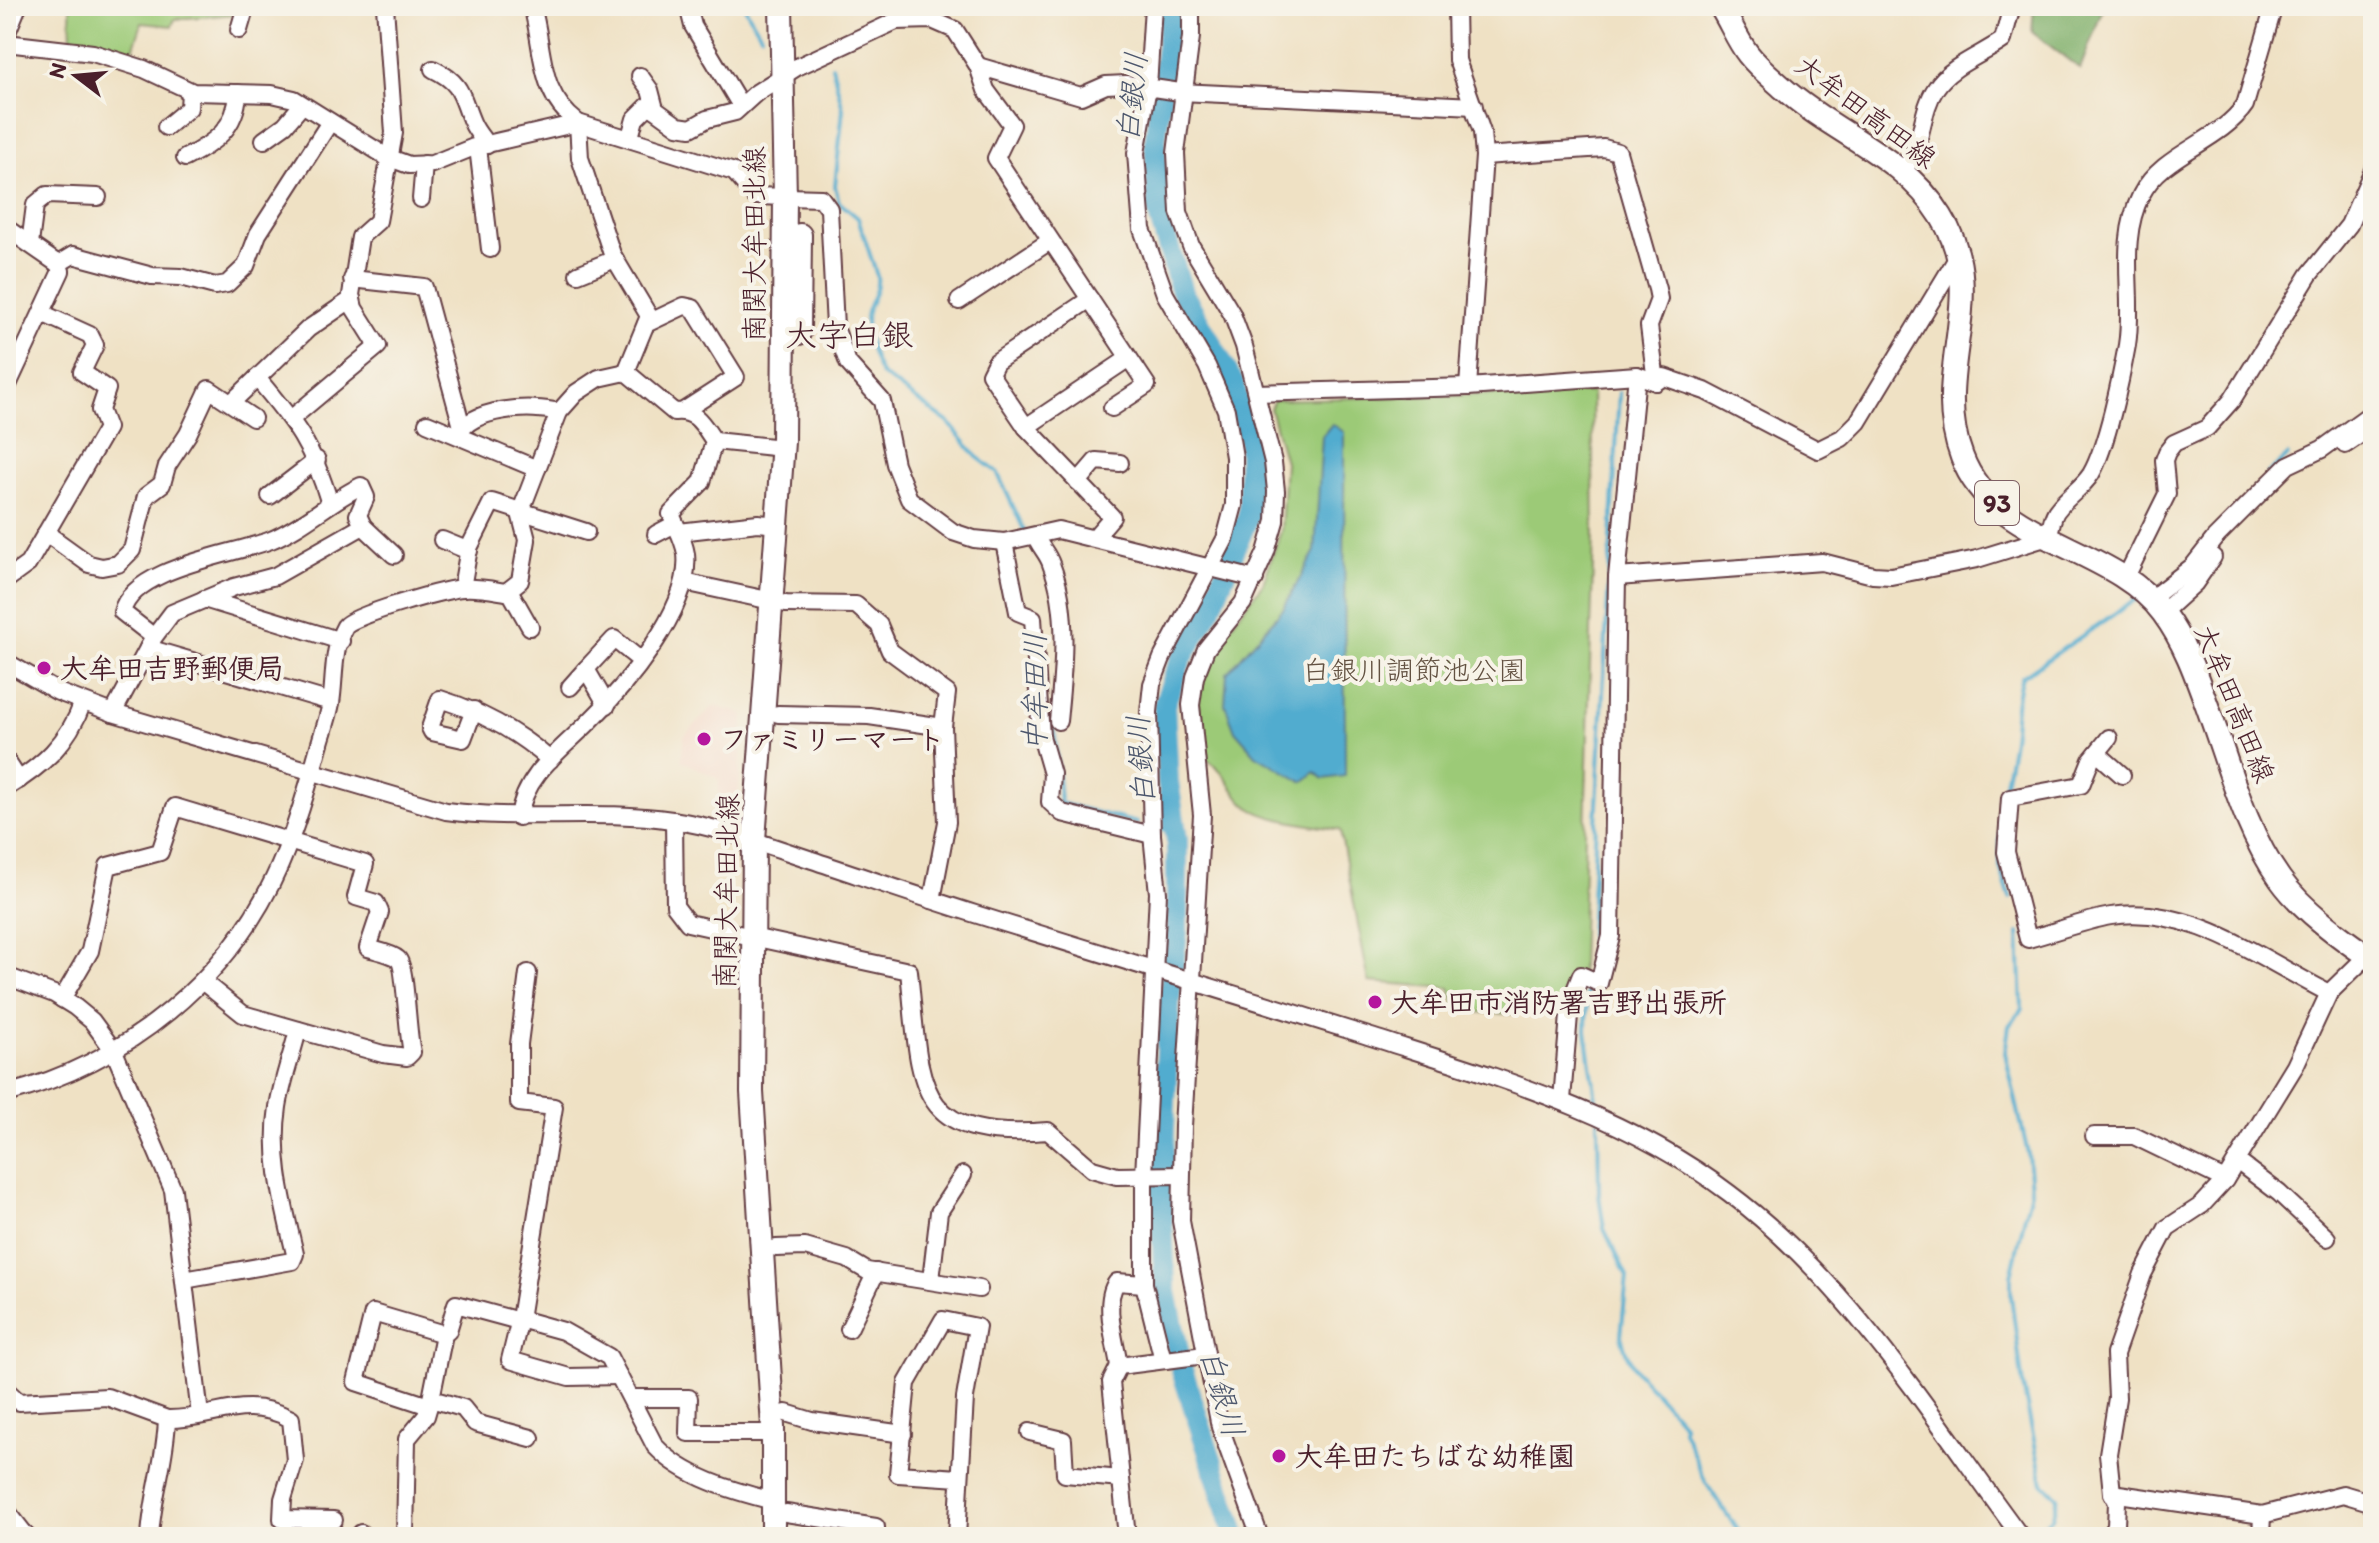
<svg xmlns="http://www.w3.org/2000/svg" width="2379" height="1543" font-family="Itim,'Klee One',sans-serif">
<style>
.built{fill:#f5d3c2}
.green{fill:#9cca77;stroke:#737451;stroke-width:2}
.forest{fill:#7dae68;stroke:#64664a;stroke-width:2}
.water{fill:#51accf;stroke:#4e667d;stroke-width:2}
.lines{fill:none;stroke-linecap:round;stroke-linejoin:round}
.stream{stroke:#51accf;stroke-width:4}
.river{stroke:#51accf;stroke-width:22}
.minor-casing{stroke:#633c42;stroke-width:20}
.major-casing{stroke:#633c42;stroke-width:26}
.minor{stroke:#fff;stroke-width:16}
.major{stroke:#fff;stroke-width:22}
.poi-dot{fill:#b5179e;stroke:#f7f3e8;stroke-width:3}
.labels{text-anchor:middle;stroke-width:8;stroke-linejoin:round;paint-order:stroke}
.shield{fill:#f7f3e8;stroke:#7e5f64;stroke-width:2}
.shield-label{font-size:26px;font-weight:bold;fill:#4a1f2b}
.street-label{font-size:28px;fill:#4a1f2b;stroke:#f7f3e8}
.poi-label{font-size:28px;font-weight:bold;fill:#4a1f2b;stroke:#f7f3e8;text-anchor:start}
.park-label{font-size:28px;fill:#635242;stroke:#f7f3e8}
.water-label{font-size:30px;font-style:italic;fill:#4d576d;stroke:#f7f3e8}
.quarter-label{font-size:32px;fill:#4a1f2b;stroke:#f7f3e8}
</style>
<rect width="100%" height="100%" fill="#f7f3e8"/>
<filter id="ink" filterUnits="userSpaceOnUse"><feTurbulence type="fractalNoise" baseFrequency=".0125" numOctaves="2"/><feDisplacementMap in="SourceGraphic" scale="16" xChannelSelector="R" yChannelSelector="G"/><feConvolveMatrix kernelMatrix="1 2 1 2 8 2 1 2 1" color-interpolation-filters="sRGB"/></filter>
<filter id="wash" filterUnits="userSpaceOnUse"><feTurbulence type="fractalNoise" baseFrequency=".006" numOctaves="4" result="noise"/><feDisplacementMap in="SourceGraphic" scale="32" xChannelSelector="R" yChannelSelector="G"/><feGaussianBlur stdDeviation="1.8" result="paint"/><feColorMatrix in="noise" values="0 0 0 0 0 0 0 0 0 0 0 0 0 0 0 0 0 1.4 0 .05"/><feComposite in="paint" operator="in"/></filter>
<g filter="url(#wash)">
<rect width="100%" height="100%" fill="#efe1c4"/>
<path class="built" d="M714,706L744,714L738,800L718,814L719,779L681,760L684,736Z"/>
<g class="green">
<path d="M70,6H236L235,14L175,19L172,26L142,23L131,56L71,42Z"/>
<path d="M1592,392L1594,530L1580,1001L1510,1014L1457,1011L1450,988L1369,982L1340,830C1315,825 1268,821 1249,807C1230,793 1225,765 1202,758L1198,698L1206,667L1215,647L1263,583L1281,531L1285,462L1270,408L1274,400Z"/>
</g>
<path class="forest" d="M2034,6H2104L2080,69L2032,32Z"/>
<path class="water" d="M1332,424L1344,432L1345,776L1324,779L1315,772L1303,782L1256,755L1235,731L1225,704L1227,673L1283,609L1315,551L1322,436Z"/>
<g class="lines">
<g class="stream">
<path d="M744,6L761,35"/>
<path d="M832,66L843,109L835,186L839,202L858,218L877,276C879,290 871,299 867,312C863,327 873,360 881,374L949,423L977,457L997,472L1026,534"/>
<path d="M2268,474L2288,456"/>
<path d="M1054,724L1060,803L1137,823"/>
<path d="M2001,816C2002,791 2008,770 2012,746C2016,723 2014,699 2022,677L2139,597"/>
<path d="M2000,824V867L2010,898"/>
<path d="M1157,828L1175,832"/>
<path d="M2019,933L2022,1009L2009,1026L2005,1053L2028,1154L2031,1190L2011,1276V1296L2023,1386L2043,1484L2058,1497L2052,1518L2028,1537"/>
<path d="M1588,974L1619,393"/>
<path d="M1587,983L1586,1031L1598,1113"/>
<path d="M1598,1121L1599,1195L1604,1229L1627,1276L1621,1336L1626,1352L1634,1368L1683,1424V1430L1706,1483L1742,1537"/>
</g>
<path class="river" d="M1172,6L1155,143L1158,212L1182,292L1233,383L1249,441V514L1210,609L1181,659L1164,705L1168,782L1177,840V930L1169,1003L1161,1202L1165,1287L1182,1370L1236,1537"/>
</g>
</g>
<g filter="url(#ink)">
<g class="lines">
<g class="minor-casing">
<g id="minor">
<path d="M532,6C545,51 537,92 578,123L734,172L755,196L821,198L829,209L835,327L848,363L882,401L895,464L909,499L953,532L974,539L1004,542L1058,530L1255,579"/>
<path d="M688,6L693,26L741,106"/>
<path d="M1153,6L1148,87L1136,153L1142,229L1165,294L1207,366L1226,410L1234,457V505L1225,539L1162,658L1152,684L1149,712L1152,835L1158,893L1144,1176V1284L1163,1360"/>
<path d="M1191,6V37L1176,153L1179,212L1191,246L1232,314L1244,346L1273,462L1276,491L1275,521L1266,552L1243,603L1206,649L1195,677L1191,705L1202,815L1183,1126L1181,1221L1220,1427L1260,1537"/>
<path d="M1456,6L1457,60L1482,132L1484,156L1468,387"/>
<path d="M239,30L246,6"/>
<path d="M6,35L18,6"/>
<path d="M6,43L93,53L144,69L193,92L272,94L294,99L387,157L409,165L432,164L474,147L578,123"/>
<path d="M978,66L1081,96L1106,85L1126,84L1180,92L1474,106"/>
<path d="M433,69C464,84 461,97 472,122C475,130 482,138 487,145"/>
<path d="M640,76L650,90L655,109"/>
<path d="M578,123L580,158L612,254L649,316L626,372"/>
<path d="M166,127L189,108L190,91"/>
<path d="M630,137L635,119L649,105L678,126L691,128L707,119L735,112L756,93L797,67L896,21L932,20L955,30L978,66L986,90L1012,125L996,158L1147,385L1112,408"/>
<path d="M264,140L285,125L302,105"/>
<path d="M478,147L490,249"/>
<path d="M1484,156L1604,148L1618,152L1657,289L1659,299L1649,326L1656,382"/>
<path d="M185,158C215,143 236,128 238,93"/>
<path d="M1903,170C1924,148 1919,113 1936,88C1950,66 1982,55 2003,40L2012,6"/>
<path d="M421,199L424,164"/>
<path d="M6,228L58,264L61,271L6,389"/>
<path d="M30,244L35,205L47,195L98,197"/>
<path d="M58,264L73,255L152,276L181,277L215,286L227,284L246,266L258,234L330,122"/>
<path d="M578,274L615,259"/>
<path d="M352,279L424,287L462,427"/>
<path d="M1090,299L996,362L990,374L1026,427L1112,517L1094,538"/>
<path d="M959,301L1050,241"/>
<path d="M646,324L684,306L693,308L736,377L685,410"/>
<path d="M1637,375L1617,577L1822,562L1873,575L1891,576L1977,559L2048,537C2051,529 2052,515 2058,509C2068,496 2082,488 2091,474C2107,446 2121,378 2127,345C2135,295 2117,243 2141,195C2162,153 2219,143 2245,105L2274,6"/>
<path d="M257,378C296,424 313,446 330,504"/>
<path d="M1256,393L1468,387L1637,375L1656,382L1664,377L1705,391L1818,450L1842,438L1858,422L1959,255"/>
<path d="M231,403L308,329L352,299"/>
<path d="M292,418L378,346L354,308L351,295L360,237L378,221L394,133L385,6"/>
<path d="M427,423L537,469"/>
<path d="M1026,427L1129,358"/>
<path d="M458,435C472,407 532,405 559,412"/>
<path d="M714,441L783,448"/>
<path d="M2345,445L2373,426"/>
<path d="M1078,482L1096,461L1120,463"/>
<path d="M270,496L317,460"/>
<path d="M363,526L394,555"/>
<path d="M679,532L758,523L778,525"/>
<path d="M46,533L89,564L102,567L118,564L132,550L146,496L162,484L167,466L188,434L209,389L253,418"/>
<path d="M656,534L675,524"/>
<path d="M1036,537C1040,547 1048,554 1051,564C1070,612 1063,671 1058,721"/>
<path d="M442,540L469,551"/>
<path d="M1004,542L1018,612L1033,618L1041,736L1052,774L1050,802L1062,813L1152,835"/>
<path d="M2126,577L2167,494L2164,460L2167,452L2174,443L2207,428L2232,400L2309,275L2349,225L2373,170"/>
<path d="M6,580L28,564L107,428L100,410L107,389L82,372L95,345L90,335L44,314"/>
<path d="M684,582L786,604L856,605L879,625L890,651L947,693L943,727L947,822L932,900"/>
<path d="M462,588L469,548L492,502L586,532"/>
<path d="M509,590L530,627"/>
<path d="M2152,598L2193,566L2215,538L2288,465L2322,449L2373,412"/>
<path d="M204,599L341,641"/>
<path d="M2163,612L2195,583L2213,557"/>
<path d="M148,648L331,702"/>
<path d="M6,662L58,692L113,713L446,811C521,821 598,809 672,820C720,827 766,845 812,860C866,878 921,897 975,914C1105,954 1235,994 1365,1035C1492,1076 1621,1111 1729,1193C1850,1283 1932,1418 2021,1537"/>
<path d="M570,687L586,669"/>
<path d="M607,705L586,669L614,639L640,660"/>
<path d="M474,710L463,739L432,732L430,728L440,699C482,712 517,731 550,760"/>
<path d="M113,713L154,637L122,612C133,567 233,555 271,540C303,527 330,501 361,486L366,497L358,515L363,526L275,576L234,587L172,613L154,637"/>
<path d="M778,714L869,716L943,727"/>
<path d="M2109,738L2091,760L2081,785L2010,798L2006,852L2028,939C2055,932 2083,921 2111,916C2189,903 2263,960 2329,993"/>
<path d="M2097,753L2122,775"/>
<path d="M6,760L19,780"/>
<path d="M6,788C42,766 68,744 83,702"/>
<path d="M519,817C524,777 558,752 586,725C623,689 692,609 686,554C684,540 676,526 671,514L702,482L714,441C703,425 696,409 674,412L626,372"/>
<path d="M674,820L675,906L688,923L909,971C921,1082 910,1142 1048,1131L1092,1169L1117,1176L1181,1175"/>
<path d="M528,973L519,1044V1103L554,1107L520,1319L510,1360L569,1377L619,1376"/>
<path d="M6,976L54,994L75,1007L92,1021L114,1051L173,1190L200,1415"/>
<path d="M62,999L90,951L108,866L160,852L175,807L365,864L356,897L376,903L380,912L368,948C377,951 391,953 398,959C406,966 407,1034 412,1052L407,1057L383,1054L243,1014L202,981"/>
<path d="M6,1094C126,1063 230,980 280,865C296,828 307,789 318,750C322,735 328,719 331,703C335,679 332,649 345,626C351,616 448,588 464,588C478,587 493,590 506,592L520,581L527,540L520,513L559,412L576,393L599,378L626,372"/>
<path d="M1562,1100L1570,1003L1581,975L1599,983L1611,936L1617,577"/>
<path d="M2094,1136H2134L2225,1180"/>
<path d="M2237,1161L2279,1193L2327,1238"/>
<path d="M776,1248L805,1247L847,1259L867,1271L979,1289"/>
<path d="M184,1280L292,1261L295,1254C284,1206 270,1158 278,1107C282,1081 292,1055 298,1030"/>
<path d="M931,1280L939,1212L963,1175"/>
<path d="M520,1319L563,1331L609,1357L655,1446C684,1477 733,1491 773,1501"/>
<path d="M849,1329L876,1272"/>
<path d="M444,1334L448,1331L456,1304L519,1321"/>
<path d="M1119,1366C1116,1344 1102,1301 1117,1282L1144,1284"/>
<path d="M6,1390L19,1402L107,1397L167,1419C166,1459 152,1497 150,1537"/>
<path d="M631,1398H689L688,1433H773"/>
<path d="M429,1406L356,1382L373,1313L444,1334L431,1399"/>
<path d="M786,1413L812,1421L903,1434"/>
<path d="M167,1419C215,1420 242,1394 291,1419L295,1460L283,1499L282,1519L334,1520"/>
<path d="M1030,1432L1063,1440L1065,1474L1121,1479"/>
<path d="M2112,1493L2262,1515L2343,1494L2373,1503"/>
<path d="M6,1510L27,1537"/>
<path d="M786,1513L876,1527V1537"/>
<path d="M361,1533L362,1537"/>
<path d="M405,1537L407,1439L426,1416L431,1399L463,1408L475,1423L531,1438"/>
<path d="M957,1537L965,1398L977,1327L943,1320L907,1383L898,1474L959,1478"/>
<path d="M1127,1537L1111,1382L1119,1366L1205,1355"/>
<path d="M2110,1537L2116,1526L2117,1502L2112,1493L2108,1454L2117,1398L2115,1354L2143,1274L2167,1228L2202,1205L2225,1180L2295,1066L2329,993L2367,956"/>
<path d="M2261,1537L2262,1515"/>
</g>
</g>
<g class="major-casing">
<g id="major">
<path d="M1720,6C1730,21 1737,40 1748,54C1758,67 1772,78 1784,89C1836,135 1903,155 1941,216C1992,297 1929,371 1962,457C1994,543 2112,544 2163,613C2186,644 2197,678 2210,714C2230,769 2245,830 2280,879C2302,910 2341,938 2373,960"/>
<path d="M799,333L800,235"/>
<path d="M773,1537V1427L752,1092L754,840L783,442L785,197L781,6"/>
</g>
</g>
<use href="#minor" class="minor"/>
<use href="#major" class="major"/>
</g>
</g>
<g class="poi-dot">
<circle cx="44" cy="668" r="8"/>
<circle cx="704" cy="739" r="8"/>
<circle cx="1375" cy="1002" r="8"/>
<circle cx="1279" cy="1456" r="8"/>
</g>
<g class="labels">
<rect class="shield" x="1975" y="481" width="44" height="44" rx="6"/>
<g class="shield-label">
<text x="1997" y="512">93</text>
</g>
<g class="street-label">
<text transform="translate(1866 111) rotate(37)" y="10">大牟田高田線</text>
<text transform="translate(754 244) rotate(-90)" y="10">南関大牟田北線</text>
<text transform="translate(2235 703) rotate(68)" y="10">大牟田高田線</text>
<text transform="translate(726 891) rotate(-89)" y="10">南関大牟田北線</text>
</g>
<g class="poi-label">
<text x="60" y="678">大牟田吉野郵便局</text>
<text x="720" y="749">ファミリーマート</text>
<text x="1391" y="1012">大牟田市消防署吉野出張所</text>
<text x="1295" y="1466">大牟田たちばな幼稚園</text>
</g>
<g class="park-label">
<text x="1414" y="680">白銀川調節池公園</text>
</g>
<g class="water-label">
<text transform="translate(1132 97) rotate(-84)" y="10">白銀川</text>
<text transform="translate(1035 692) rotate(-90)" y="10">中牟田川</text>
<text transform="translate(1141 760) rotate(-94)" y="10">白銀川</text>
<text transform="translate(1222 1393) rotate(74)" y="10">白銀川</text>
</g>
<g class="quarter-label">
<text x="849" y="346">大字白銀</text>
</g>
</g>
<rect width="2379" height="1543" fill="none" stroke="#f7f3e8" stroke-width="32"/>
<g transform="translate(76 76) rotate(286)" stroke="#f7f3e8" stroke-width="6" paint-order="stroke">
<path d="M0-6L14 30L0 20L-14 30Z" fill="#4a1f2b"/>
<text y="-12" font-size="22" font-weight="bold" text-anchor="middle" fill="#4a1f2b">N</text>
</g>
</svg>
